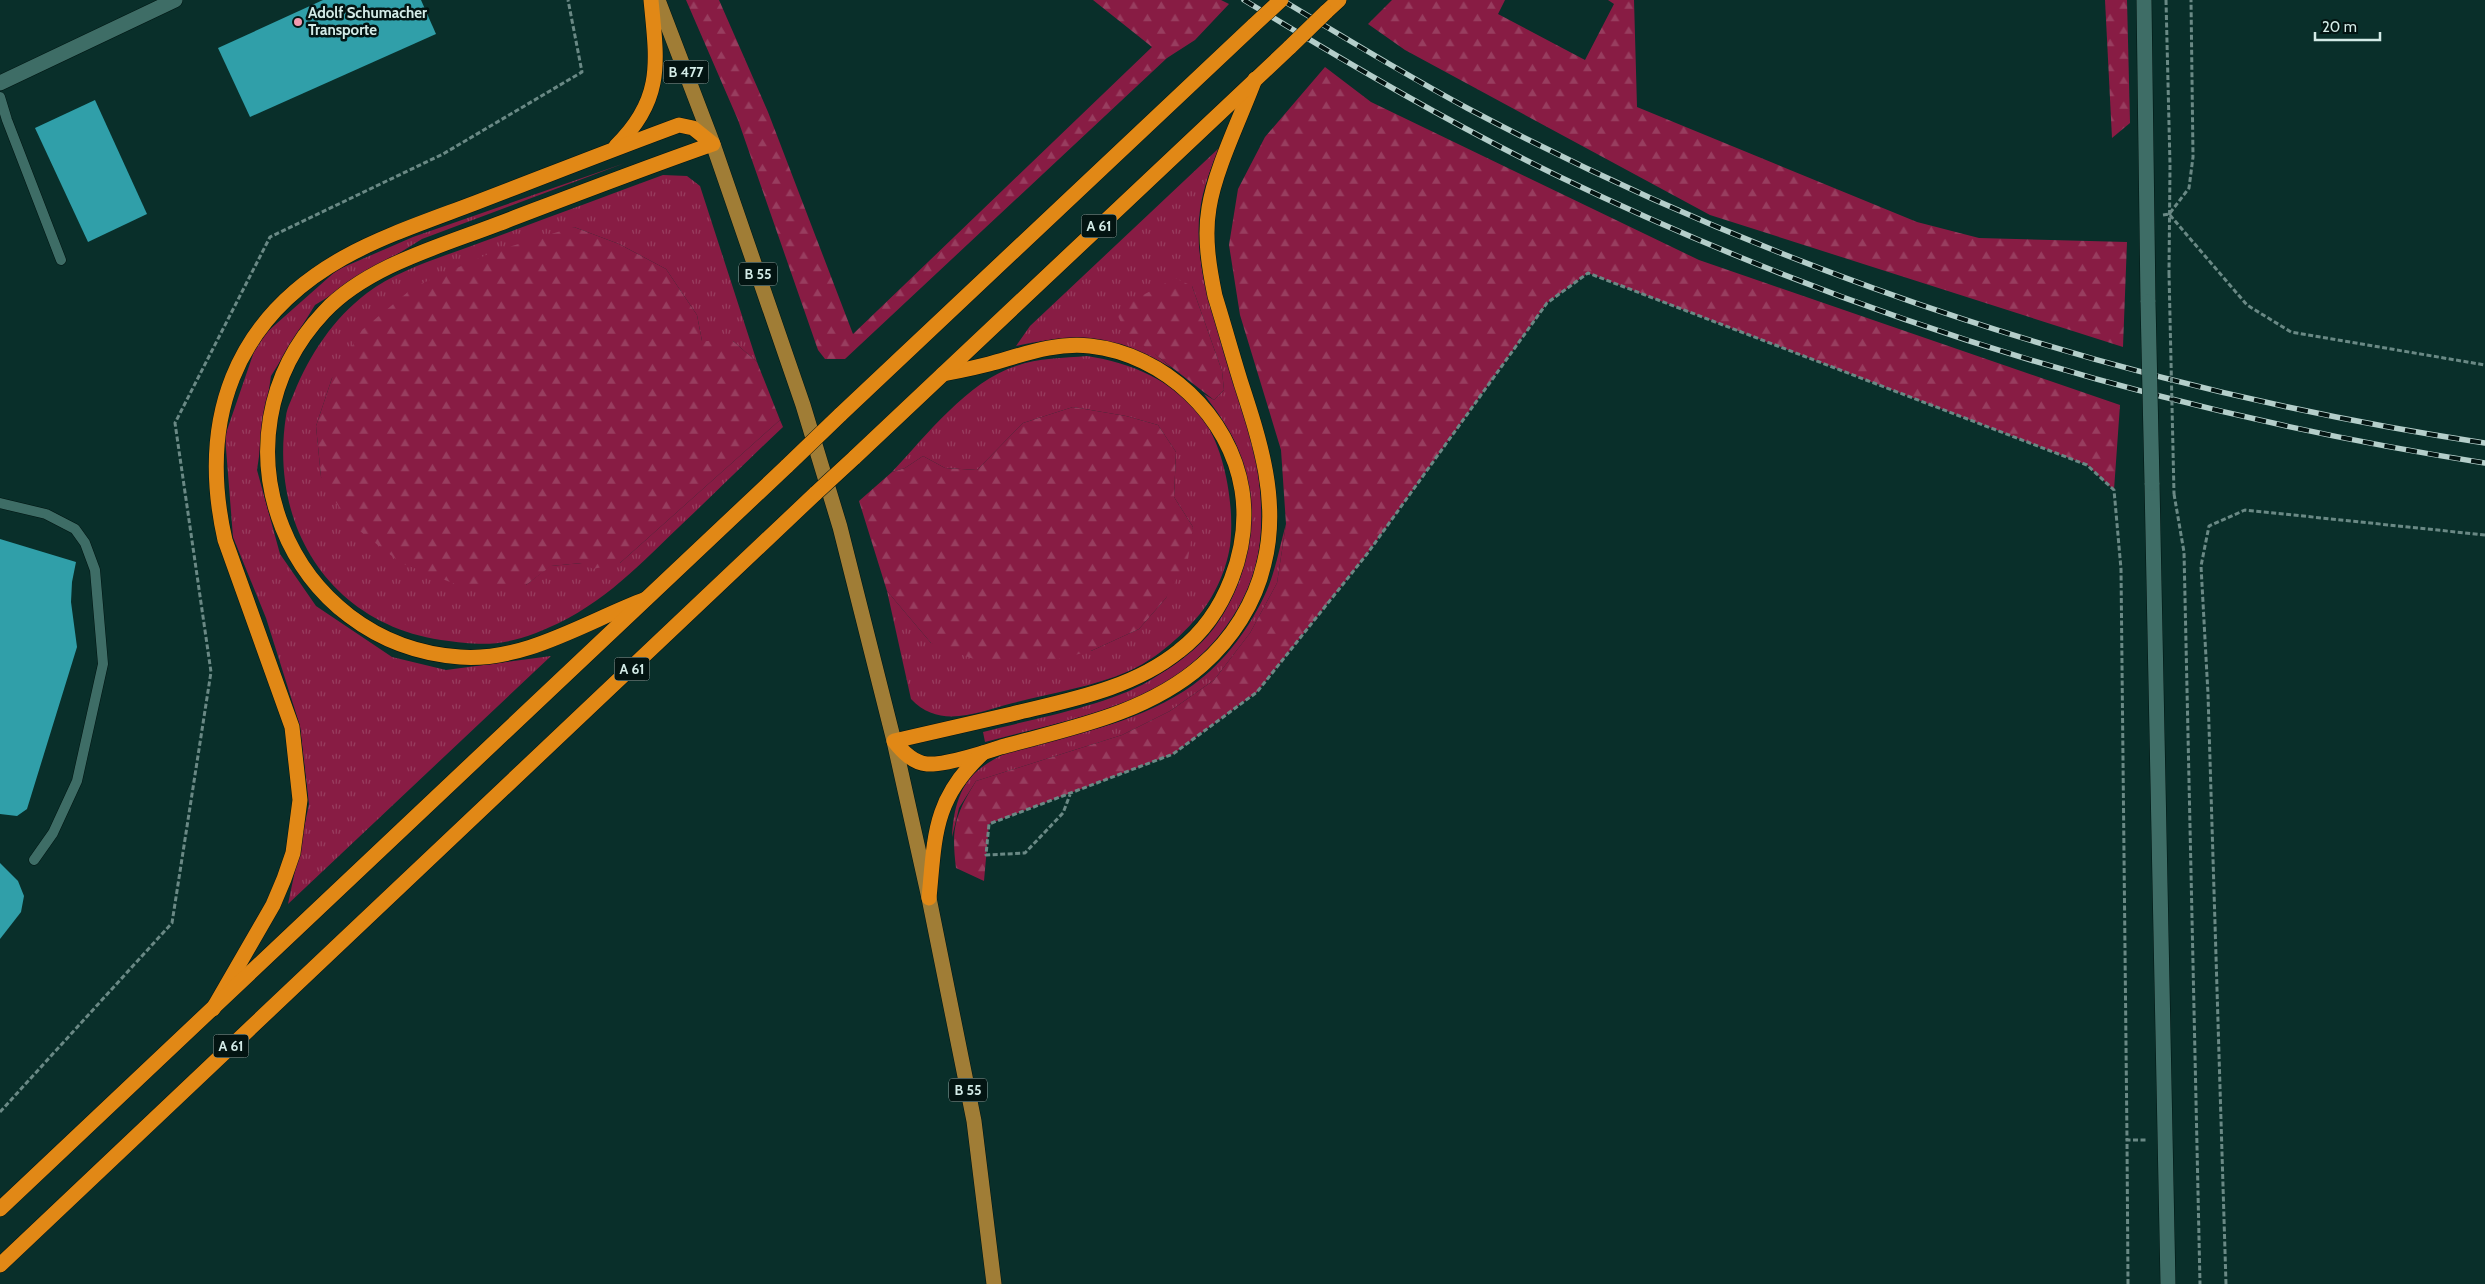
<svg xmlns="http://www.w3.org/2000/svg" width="2485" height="1284" font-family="Cabin,sans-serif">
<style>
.grass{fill:url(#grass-tufts)}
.forest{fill:url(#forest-firs)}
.building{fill:#309fa9}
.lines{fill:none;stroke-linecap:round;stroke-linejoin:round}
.service-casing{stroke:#001512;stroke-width:11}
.minor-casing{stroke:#001512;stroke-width:16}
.tertiary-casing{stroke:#001512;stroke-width:16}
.primary-casing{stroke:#001512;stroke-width:16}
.motorway-casing{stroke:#001512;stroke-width:16}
.path{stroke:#6a8985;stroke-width:3;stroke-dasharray:5 2.5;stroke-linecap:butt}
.service{stroke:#3e6d66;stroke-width:10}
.minor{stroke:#3e6d66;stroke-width:15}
.tertiary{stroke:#3e6d66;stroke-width:15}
.primary{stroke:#a07d36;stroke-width:15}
.motorway{stroke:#e18816;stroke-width:15}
.rail-casing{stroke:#b4ceca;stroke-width:5.5}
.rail{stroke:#031412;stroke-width:4;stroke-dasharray:11;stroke-linecap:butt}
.tertiary-bridge-casing{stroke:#001512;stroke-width:16;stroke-linecap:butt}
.motorway-bridge-casing{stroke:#001512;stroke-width:16;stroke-linecap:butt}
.path-bridge{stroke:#6a8985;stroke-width:3;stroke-dasharray:5 2.5;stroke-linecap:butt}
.tertiary-bridge{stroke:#3e6d66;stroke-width:15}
.motorway-bridge{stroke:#e18816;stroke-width:15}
.poi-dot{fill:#f29aaf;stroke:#031412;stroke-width:2}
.labels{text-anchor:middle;stroke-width:5;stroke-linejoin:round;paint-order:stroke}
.shield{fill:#031412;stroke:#95aaa7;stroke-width:1}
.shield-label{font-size:14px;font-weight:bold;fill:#d3ebe7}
.poi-label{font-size:15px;font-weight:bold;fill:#d3ebe7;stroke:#031412;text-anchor:start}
</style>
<defs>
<pattern id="grass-tufts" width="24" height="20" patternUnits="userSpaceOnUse" patternTransform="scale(1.25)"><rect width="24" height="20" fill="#881c44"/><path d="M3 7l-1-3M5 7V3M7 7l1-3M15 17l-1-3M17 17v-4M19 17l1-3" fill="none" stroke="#983d5f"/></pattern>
<pattern id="forest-firs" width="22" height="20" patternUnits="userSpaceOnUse" patternTransform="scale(1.25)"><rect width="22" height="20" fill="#881c44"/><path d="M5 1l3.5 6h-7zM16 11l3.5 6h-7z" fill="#983d5f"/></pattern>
</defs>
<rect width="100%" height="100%" fill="#092f2a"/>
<g class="grass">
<path d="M1219,148C1211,168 1203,188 1200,210C1193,260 1212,311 1226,358C1236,389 1250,422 1255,454C1261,487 1264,522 1258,555C1247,613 1201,667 1148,692C1097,717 1039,727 985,742L983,732C1032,719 1106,706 1149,681C1172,667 1198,650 1214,628C1253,575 1262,503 1235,442C1227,425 1215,409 1204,394L1214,400L1224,390L1222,371L1192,286L1155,354L1172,368C1115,337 1080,332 1016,346L1030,326Z"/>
<path d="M625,163L422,239L315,305L271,376L257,470L280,554L316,606L392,657L446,670L551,656L288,904L309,804L300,726L266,618L233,537L225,436L258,340L337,270L413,237Z"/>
<path d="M663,175L687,176L700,186L757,362L733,341H702L697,315L666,269L619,244L574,227L332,378L316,426L321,477L526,585L550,566L582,563H620L780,420L783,427C748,460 714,494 679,527C632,572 598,609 536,633C499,647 479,645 441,640C329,623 269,525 286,416C287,408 291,401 294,393C310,354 333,319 367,293C399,269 445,256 482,242C542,220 603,197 663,175Z"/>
<path d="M1087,356C1131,363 1173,380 1201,416C1225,447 1235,507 1230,546C1226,573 1211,604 1192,623C1176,641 1152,661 1129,671C1093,687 1051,693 1013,703C978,712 940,730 911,699L887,591L931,643L1091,651L1139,629L1166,598L1193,527L1174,497L1176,452L1158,425L1126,416L1073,407L1023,423L977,470L945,468L923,456L905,468L892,472C926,436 968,381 1016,366C1038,358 1064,358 1087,356Z"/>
<path d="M1286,524L1277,583L1250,633L1214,680L1170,711L1122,735L976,781L959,808L952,837C953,814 958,788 976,772C1012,740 1068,739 1112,724C1140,715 1169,702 1193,685C1226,661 1251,626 1267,590C1276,569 1280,545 1286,524Z"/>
</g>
<g class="forest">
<path d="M686,0H719L768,112L853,334L1152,47L1093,0H1221L1229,4L1195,40L1167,58L845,359H825L818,350L738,120Z"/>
<path d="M1392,0H1505L1498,14L1585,60L1614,4L1608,0H1634L1637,107L1917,222L1979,238L2127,242L2123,347L1710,215L1405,50L1368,24Z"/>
<path d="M2105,0H2127L2130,123L2112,138Z"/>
<path d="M1325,67L1371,102L1699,260L2120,405L2114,490L2087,465L1588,273L1547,303L1367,554L1257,692L1173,754L989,824L984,881L956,868C951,828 955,815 976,781L1122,735L1170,711L1214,680L1250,633L1277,583L1286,524L1281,450L1240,315L1229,245L1238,189L1265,137Z"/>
<path d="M574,227L619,244L666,269L697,315L702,341H733L757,362L780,420L620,563L593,569L582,563L551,566L526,585L463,587L401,563L347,521L321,477L316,426L332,378L362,330L414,287L493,252Z"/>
<path d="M1175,278L1192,286L1222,371L1224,390L1214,400L1125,331L1118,316L1128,303Z"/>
<path d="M1073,407L1126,416L1158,425L1176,452L1174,497L1193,527L1188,559L1166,598L1139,629L1091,651L1030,666L976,660L931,643L887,591L859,501L892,472L905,468L923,456L945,468L977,470L1023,423Z"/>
</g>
<g class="building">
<path d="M323,0H421L436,34L250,117L218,48Z"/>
<path d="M95,100L147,214L88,242L35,128Z"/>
<path d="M0,539L76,562L72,582L71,602L77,647L27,809L17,816L0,814Z"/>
<path d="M0,863L18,881L24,896L21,912L0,939Z"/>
</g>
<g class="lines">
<g class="service-casing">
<g id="service">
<path d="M0,97L7,120L61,260"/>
<path d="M0,503L46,514L75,529L85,543L95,570L103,664L77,781L53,833L34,860"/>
</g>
</g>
<g class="minor-casing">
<path id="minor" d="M0,83L175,0"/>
</g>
<g class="tertiary-casing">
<g id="tertiary">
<path d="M2144,0L2148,302"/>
<path d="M2152,483L2168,1284"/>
</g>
</g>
<g class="primary-casing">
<path id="primary" d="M658,0L713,144L803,405L840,527L894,741L929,898L974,1121L994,1284"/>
</g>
<g class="motorway-casing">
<g id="motorway">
<path d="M1326,12L1339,0"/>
<path d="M616,146C664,99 657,62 651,0"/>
<path d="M943,374C958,371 974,368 989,364C1022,355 1055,342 1090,346C1164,354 1230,416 1242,490C1251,548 1226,615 1179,651C1132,689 1069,700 1012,714C972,723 933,732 894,741C902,751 913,763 927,764C945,765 983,753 1001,747C1070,728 1146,714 1202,665C1232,639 1255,603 1264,564C1280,502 1260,441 1241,383C1232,354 1224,325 1215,296C1209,267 1204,237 1209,208C1215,169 1241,117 1255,79"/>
<path d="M840,415L1254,25"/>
<path d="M854,458L1290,47"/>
<path d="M929,898C935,836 933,799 983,753"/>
<path d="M213,1009L273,905L284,879L293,853L300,800L292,727L225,540C198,421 233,320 343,258C382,236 433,219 475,203C543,177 611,150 679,125L693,128L713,144C641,169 569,197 498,224C441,246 367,266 324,312C204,439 288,645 460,657C525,662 587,621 646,599"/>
<path d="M0,1209L787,466"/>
<path d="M0,1265L816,493"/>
</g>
</g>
<g class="path">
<path d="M2166,0L2170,165L2169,273"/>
<path d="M2170,213L2189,188L2193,157L2191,0"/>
<path d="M2163,215L2169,214L2247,305L2291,332L2485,365"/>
<path d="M2174,494L2184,552L2200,1284"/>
<path d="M1071,792L1063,813L1025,853L986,855L989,824L1173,754L1257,692L1367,554L1547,303L1588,273L2087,465L2114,490L2121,569L2127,1140"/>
<path d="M0,1112L172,923L211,672L175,423L270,237L443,154L582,72L568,0"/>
<path d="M2128,1284L2127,1140H2147"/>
<path d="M2226,1284L2208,694L2201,566L2209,526L2245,510L2485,535"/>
</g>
<use href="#service" class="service"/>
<use href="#minor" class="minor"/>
<use href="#tertiary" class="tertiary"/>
<use href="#primary" class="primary"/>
<use href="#motorway" class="motorway"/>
<g class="rail-casing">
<g id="rail">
<path d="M1244,0C1347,63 1451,124 1560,177C1852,318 2165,413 2485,463"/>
<path d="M1282,0C1343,37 1404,74 1467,108C1783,276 2131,390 2485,443"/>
</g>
</g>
<use href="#rail" class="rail"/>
<g class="tertiary-bridge-casing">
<path id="tertiary-bridge" d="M2148,302L2152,483"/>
</g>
<g class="motorway-bridge-casing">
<g id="motorway-bridge">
<path d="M1254,25L1281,0"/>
<path d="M1290,47L1326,12"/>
<path d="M787,466L840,415"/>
<path d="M816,493L854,458"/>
</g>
</g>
<path class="path-bridge" d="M2169,273L2174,494"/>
<use href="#tertiary-bridge" class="tertiary-bridge"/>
<use href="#motorway-bridge" class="motorway-bridge"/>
</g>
<circle class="poi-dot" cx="298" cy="22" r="5"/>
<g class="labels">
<g class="shield">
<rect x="663.5" y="60.5" width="45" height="23" rx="4"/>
<rect x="1081.5" y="214.5" width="35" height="23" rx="4"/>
<rect x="739" y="262.5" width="38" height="23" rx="4"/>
<rect x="614.5" y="657.5" width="35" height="23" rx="4"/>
<rect x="213.5" y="1034.5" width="35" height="23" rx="4"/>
<rect x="949" y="1078.5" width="38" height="23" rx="4"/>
</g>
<g class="shield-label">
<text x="686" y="77">B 477</text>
<text x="1099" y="231">A 61</text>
<text x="758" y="279">B 55</text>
<text x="632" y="674">A 61</text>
<text x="231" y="1051">A 61</text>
<text x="968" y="1095">B 55</text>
</g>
<g class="poi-label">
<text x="308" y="18">Adolf Schumacher<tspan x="308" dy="17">Transporte</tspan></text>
</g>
</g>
<path d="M2315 32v8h65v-8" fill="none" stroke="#d3ebe7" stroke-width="2.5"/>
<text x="2322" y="32" font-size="15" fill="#d3ebe7" stroke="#031412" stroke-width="4" paint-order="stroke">20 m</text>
</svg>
